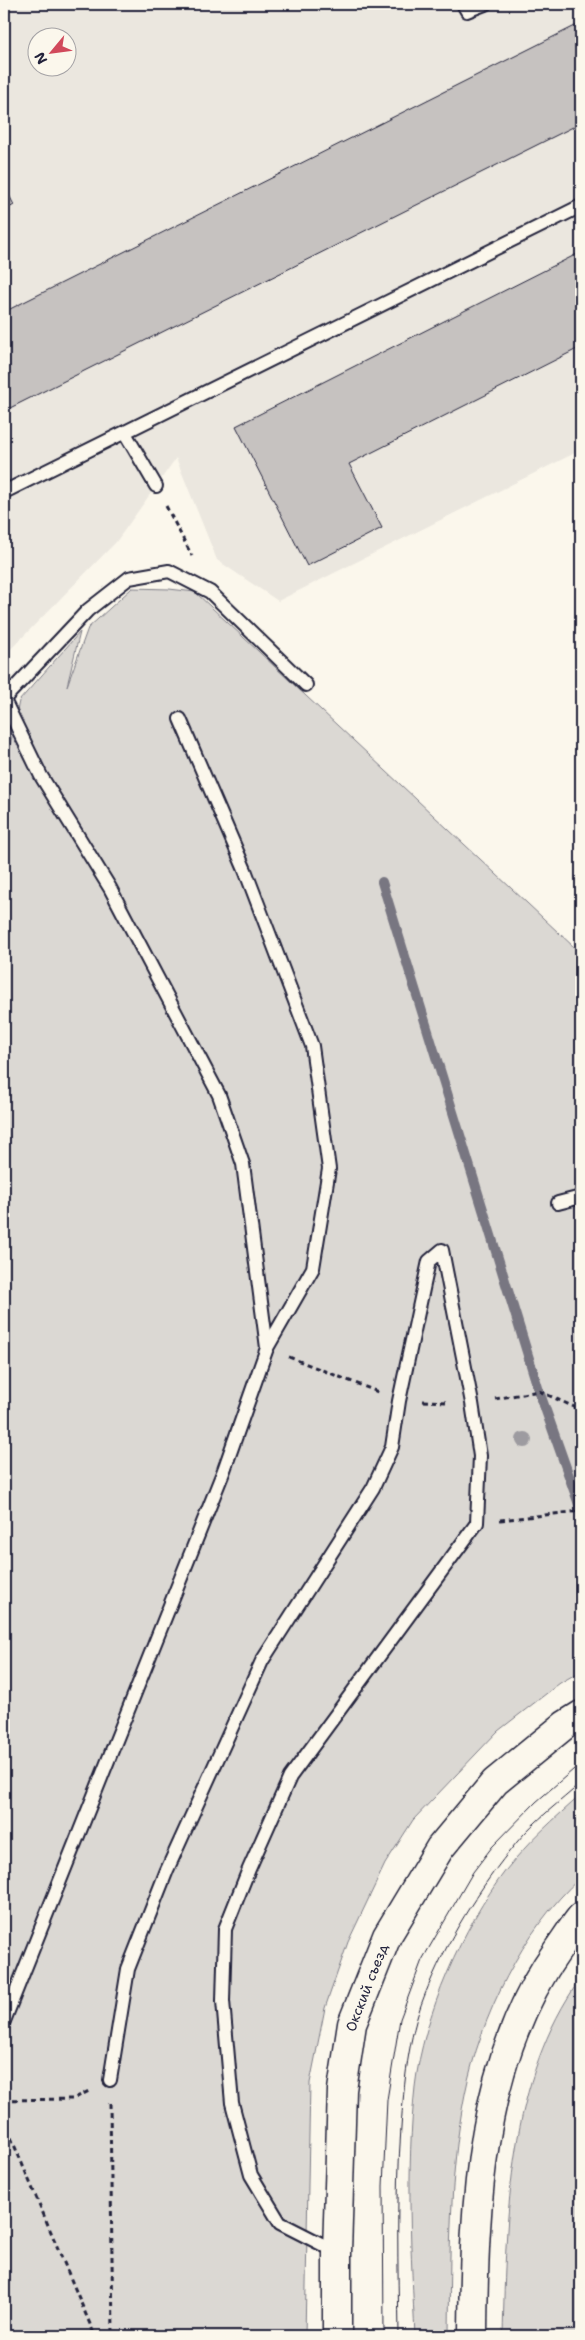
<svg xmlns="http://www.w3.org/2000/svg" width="585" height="2340" font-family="'Shantell Sans',sans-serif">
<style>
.built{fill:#ebe7df;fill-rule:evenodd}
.green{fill:#dbd8d3;stroke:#7e7d87}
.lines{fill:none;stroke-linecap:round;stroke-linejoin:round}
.stream{stroke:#787681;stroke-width:10}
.building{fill:#c6c2c0;stroke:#22223b}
.lane-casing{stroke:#22223b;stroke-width:16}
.primary-casing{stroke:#22223b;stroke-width:31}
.path{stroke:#22223b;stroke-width:3;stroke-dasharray:5 4;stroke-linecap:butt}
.lane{stroke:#fbf7ec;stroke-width:12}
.primary{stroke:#fbf7ec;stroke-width:28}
.tram{stroke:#22223b;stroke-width:1}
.tree{fill:#9d9ba0}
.labels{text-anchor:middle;stroke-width:4;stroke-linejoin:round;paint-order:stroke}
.street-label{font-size:14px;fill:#22223b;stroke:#fbf7ec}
</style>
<rect width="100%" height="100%" fill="#fbf7ec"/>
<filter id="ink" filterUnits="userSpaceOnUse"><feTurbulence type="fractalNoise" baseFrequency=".02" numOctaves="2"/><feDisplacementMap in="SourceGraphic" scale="10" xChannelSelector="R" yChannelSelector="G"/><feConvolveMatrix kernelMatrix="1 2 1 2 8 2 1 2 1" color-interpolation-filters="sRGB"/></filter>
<g filter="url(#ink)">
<path class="built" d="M4,4H581V450L278,601L217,560L176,458L116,542L5,655L4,650ZM38,38H68V68H38Z"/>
<g class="green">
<path d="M132,588L169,589L195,592L575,948L581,958V1671L560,1683L498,1731L413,1820L385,1864L348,1942L325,2008L310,2083L305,2336H4V816L6,766L19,701L80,632L67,686L88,628Z"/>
<path d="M581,1795V1877C523,1929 480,2018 465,2094C449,2173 450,2256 449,2336H415C411,2254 406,2170 415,2087C423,2016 463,1926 506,1870C528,1842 555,1818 581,1795Z"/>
<path d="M581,1978V2336H503C506,2216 508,2079 581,1978Z"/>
</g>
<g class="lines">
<path class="stream" d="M382,882L539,1391L581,1510"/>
</g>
<g class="building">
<path d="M581,23V123L4,411V312Z"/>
<path d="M4,185L14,205L4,211Z"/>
<path d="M581,252V347L349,464L382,528L307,566L236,426Z"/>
</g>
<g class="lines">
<g class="lane-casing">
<g id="lane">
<path d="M463,4L467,11L485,4"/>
<path d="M125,433L156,486"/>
<path d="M4,492L581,206"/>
<path d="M4,699L88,610L129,578L169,571L210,592L306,685"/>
<path d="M4,700L41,776L110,888L219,1095L243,1164L267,1348L224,1470L4,2021"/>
<path d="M180,719L245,870L312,1046L329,1169L313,1268L267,1348"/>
<path d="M558,1203L581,1197"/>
<path d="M110,2080L128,1969L167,1870L262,1661L373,1488L392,1447L399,1401L429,1261L442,1250L472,1403L480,1456L477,1523L290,1777L249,1869L225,1929L223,2001L232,2103L251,2175L280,2223L337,2252"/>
</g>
</g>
<g class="primary-casing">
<g id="primary">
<path id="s1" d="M337,2336V2252L342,2090L352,2024L387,1936L440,1848L495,1782L565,1725L581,1715"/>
<path d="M473,2336C474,2204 479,2059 559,1948C566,1938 573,1927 581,1917"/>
</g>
</g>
<g class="path">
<path d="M166,506L192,556"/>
<path d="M289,1357L378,1392"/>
<path d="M495,1399L539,1391L581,1410"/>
<path d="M423,1401L449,1402"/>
<path d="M500,1520L581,1511"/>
<path d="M4,2100L73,2099L91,2090"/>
<path d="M110,2103L113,2336"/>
<path d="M4,2121L95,2336"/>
</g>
<use href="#lane" class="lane"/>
<use href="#primary" class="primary"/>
<g class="tram">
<path d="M384,2336L383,2186L387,2100L400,2019L422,1960L473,1872L492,1847L536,1802L581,1763"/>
<path d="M399,2336C398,2267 396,2197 401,2128C404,2084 408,2038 424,1997C446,1941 479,1888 517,1842C535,1820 560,1802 581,1783"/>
</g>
</g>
<circle class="tree" cx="524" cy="1440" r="8"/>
</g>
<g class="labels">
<g class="street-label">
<text dy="5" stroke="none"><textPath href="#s1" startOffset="352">Окский съезд</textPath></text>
</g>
</g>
<rect width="585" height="2340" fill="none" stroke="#fbf7ec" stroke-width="20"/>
<rect x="10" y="10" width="565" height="2320" fill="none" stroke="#22223b" stroke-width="2" filter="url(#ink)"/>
<g transform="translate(52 52) rotate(241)"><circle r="24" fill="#fbf7ec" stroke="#a4a2a5"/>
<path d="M0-4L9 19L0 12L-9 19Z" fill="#d1495b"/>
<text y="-8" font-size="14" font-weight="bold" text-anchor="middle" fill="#22223b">N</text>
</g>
</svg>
